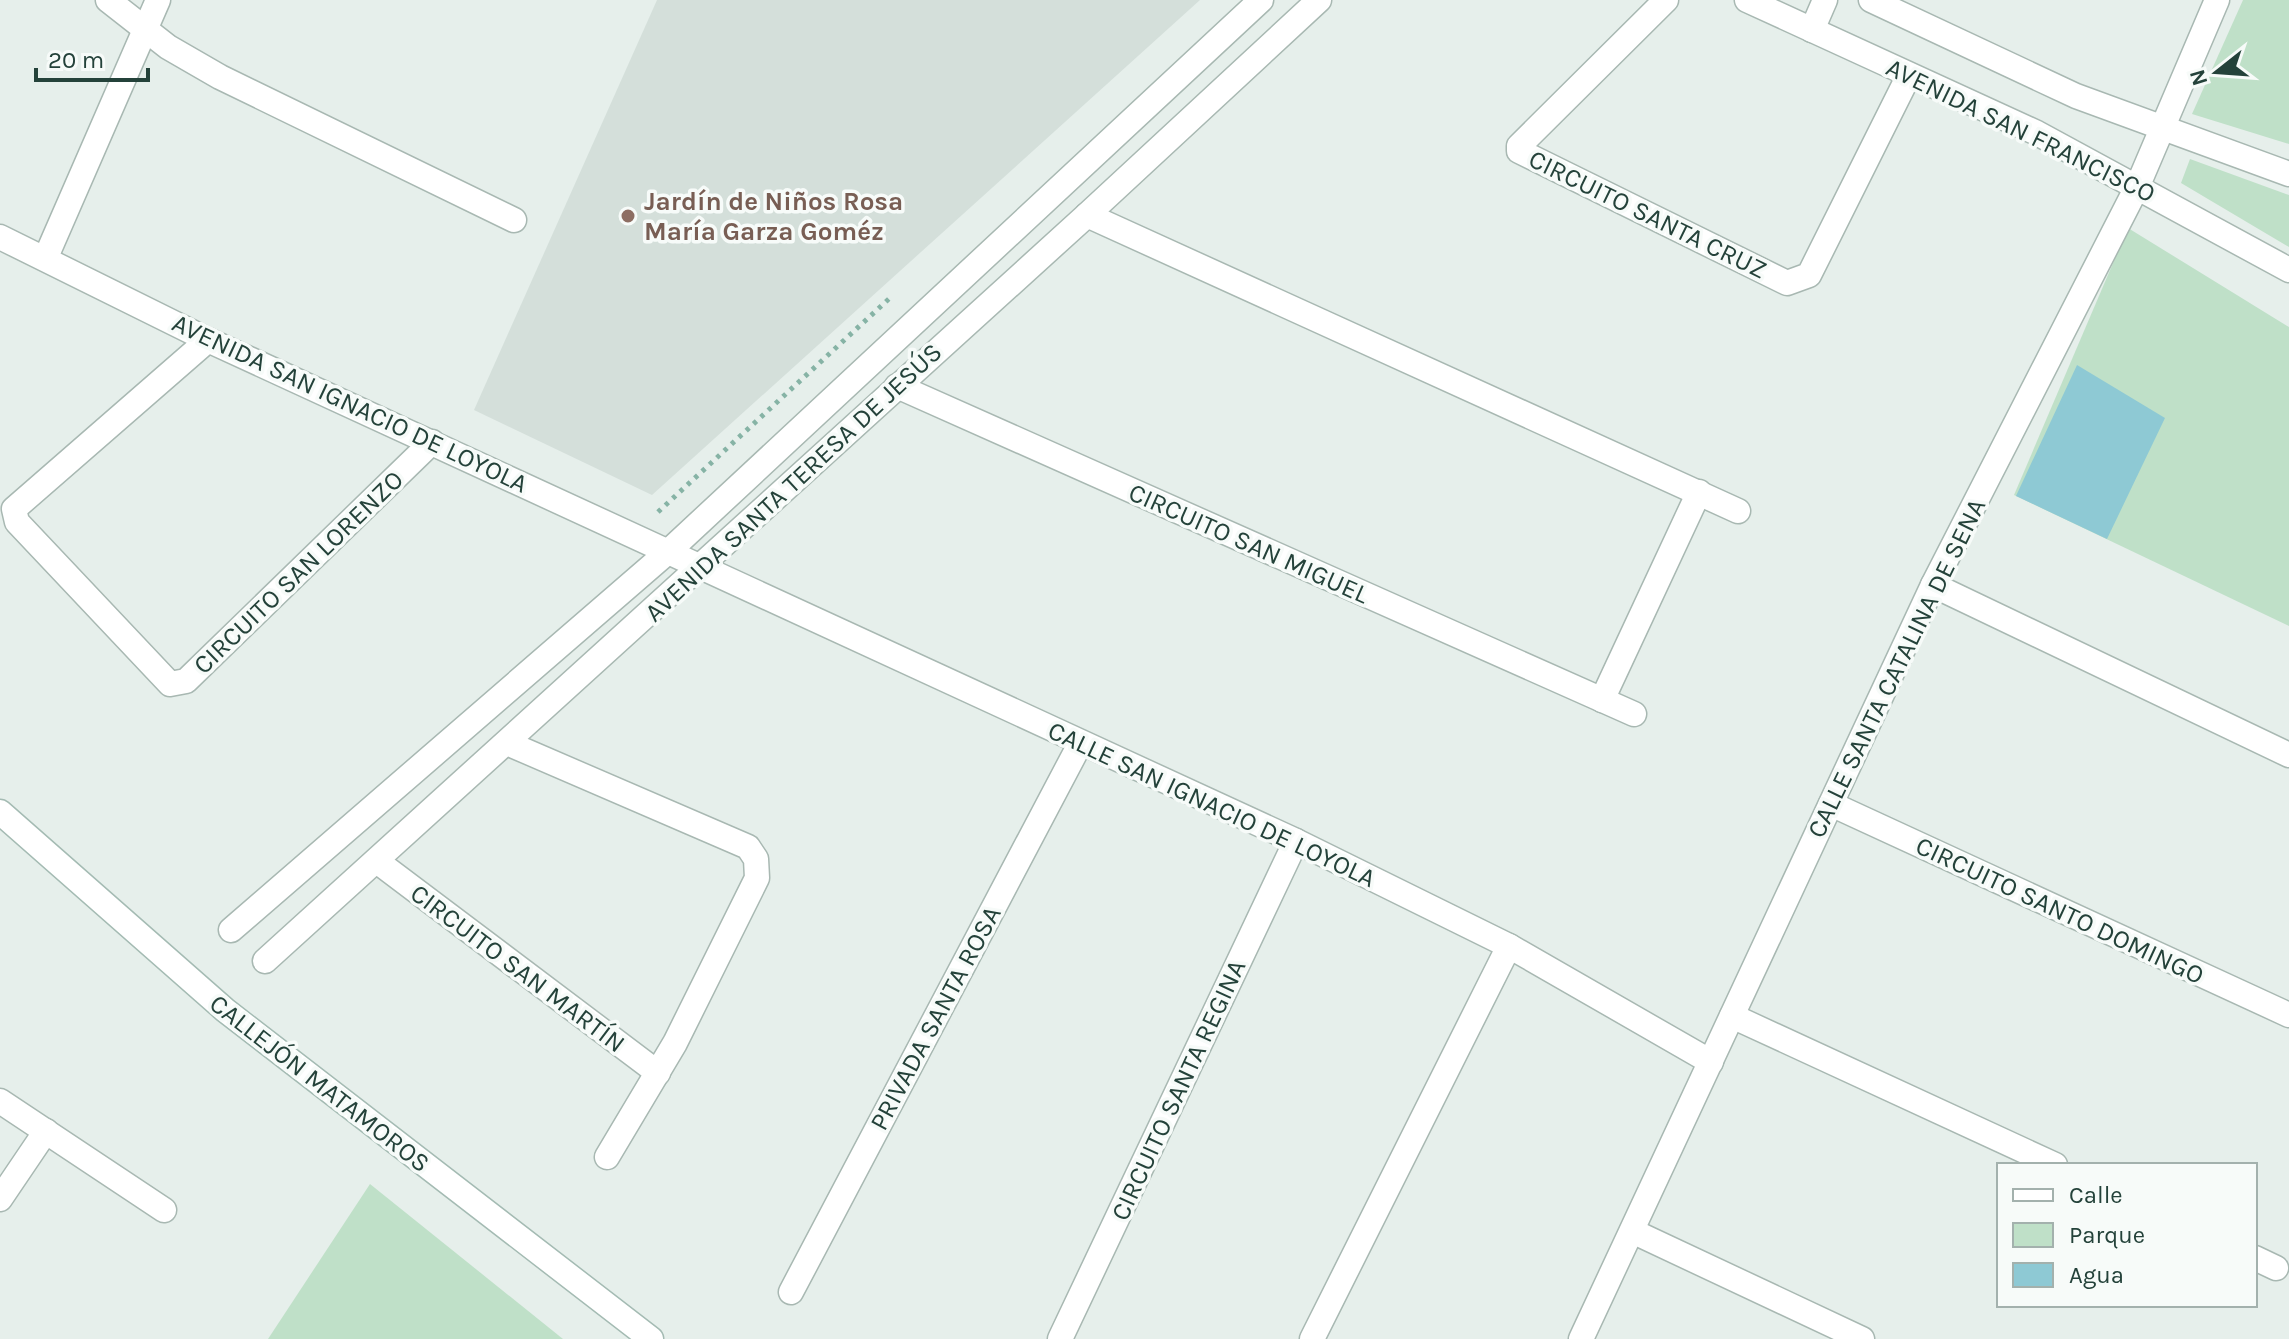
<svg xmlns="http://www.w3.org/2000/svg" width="2289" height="1339" font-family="Karla,sans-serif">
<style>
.built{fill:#d4dfda}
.green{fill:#bfe0c8}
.water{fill:#8ec9d4}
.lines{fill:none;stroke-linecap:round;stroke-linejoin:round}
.street-casing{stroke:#a8b8b2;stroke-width:27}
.secondary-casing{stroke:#a4bbb3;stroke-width:27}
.path{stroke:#86b3a5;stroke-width:5;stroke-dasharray:4 6;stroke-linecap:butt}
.street{stroke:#fff;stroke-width:24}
.secondary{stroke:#fff;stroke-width:24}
.education-dot{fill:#8d6e63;stroke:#f7fbf9;stroke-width:3}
.labels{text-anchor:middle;stroke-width:7;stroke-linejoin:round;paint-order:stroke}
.street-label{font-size:26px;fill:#24423a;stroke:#f7fbf9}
.education-label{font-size:26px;font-weight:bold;fill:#785e54;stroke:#f7fbf9;text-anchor:start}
</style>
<rect width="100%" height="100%" fill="#e6efeb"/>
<path class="built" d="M657,0H1200L652,495L474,410Z"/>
<g class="green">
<path d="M2243,0H2289V144L2192,114Z"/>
<path d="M2190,159L2289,195V247L2181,183Z"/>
<path d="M2128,228L2289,327V626L2014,495Z"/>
<path d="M370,1184L563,1339H268Z"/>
</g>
<path class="water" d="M2077,365L2165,418L2107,539L2016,496Z"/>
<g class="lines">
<g class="street-casing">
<g id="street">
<path d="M108,0L168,47L220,77L514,220"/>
<path d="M1666,0L1519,146V151L1787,283L1809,275L1909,75"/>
<path d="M1747,0L2037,133L2289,270"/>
<path d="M1871,0L2076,96L2289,174"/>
<path d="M1812,30L1825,0"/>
<path d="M1087,215L1738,511"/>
<path d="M0,237L208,340L1296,841L1509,946L1711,1062"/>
<path d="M46,257L158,0"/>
<path d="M208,340L14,509L17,522L170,684L186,681L432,442"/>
<path d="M897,386L1634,714"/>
<path d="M1933,585L2289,755"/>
<path d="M1602,700L1699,492"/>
<path d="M507,743L748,847L756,859L757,878L675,1043L607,1157"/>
<path d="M1831,804L2289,1015"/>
<path d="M378,862L658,1073"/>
<path d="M231,930L670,550L1261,0"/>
<path d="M265,961L1087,215L1319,0"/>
<path d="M1732,1016L2055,1165"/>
<path d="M0,1101L164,1210"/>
<path d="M0,1199L46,1131"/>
<path d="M1632,1231L1862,1339"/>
<path d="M2255,1258L2276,1268"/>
<path d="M791,1292L1080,744"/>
<path d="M1060,1339L1296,841"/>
<path d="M1312,1339L1509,946"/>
<path d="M1581,1339L1933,585L2138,185L2217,0"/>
</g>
</g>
<g class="secondary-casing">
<path id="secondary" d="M0,812L225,1010L651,1339"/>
</g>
<path class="path" d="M658,512L892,296"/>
<use href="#street" class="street"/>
<use href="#secondary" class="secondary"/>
</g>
<circle class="education-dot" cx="628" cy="216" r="8"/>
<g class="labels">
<g class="street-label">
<text transform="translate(2021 130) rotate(26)" y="9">AVENIDA SAN FRANCISCO</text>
<text transform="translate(1648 214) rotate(26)" y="9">CIRCUITO SANTA CRUZ</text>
<text transform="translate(350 403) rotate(25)" y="9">AVENIDA SAN IGNACIO DE LOYOLA</text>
<text transform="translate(793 482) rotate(-43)" y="9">AVENIDA SANTA TERESA DE JESÚS</text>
<text transform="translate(1249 543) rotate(24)" y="9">CIRCUITO SAN MIGUEL</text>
<text transform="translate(298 572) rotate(-44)" y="9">CIRCUITO SAN LORENZO</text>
<text transform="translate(1896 668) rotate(-64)" y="9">CALLE SANTA CATALINA DE SENA</text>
<text transform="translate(1212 804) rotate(25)" y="9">CALLE SAN IGNACIO DE LOYOLA</text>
<text transform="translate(2060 910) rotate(25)" y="9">CIRCUITO SANTO DOMINGO</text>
<text transform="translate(518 968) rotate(37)" y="9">CIRCUITO SAN MARTÍN</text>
<text transform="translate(935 1018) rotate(-62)" y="9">PRIVADA SANTA ROSA</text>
<text transform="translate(320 1083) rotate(38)" y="9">CALLEJÓN MATAMOROS</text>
<text transform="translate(1178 1090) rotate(-65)" y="9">CIRCUITO SANTA REGINA</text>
</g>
<g class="education-label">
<text x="644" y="210">Jardín de Niños Rosa<tspan x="644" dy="30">María Garza Goméz</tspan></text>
</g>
</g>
<rect x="1997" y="1163" width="260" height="144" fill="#f7fbf9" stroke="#a3b1ad" stroke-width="2"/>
<rect x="2013" y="1189" width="40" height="12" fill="#ffffff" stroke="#a3b1ad" stroke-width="2"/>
<text x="2069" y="1203" font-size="24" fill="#24423a">Calle</text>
<rect x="2013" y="1223" width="40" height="24" fill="#bfe0c8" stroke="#a3b1ad" stroke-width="2"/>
<text x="2069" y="1243" font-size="24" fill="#24423a">Parque</text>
<rect x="2013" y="1263" width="40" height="24" fill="#8ec9d4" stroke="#a3b1ad" stroke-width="2"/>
<text x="2069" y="1283" font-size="24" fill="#24423a">Agua</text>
<g transform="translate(2217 72) rotate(253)" stroke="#f7fbf9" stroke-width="6" paint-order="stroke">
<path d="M0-6L14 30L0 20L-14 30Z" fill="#24423a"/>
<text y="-12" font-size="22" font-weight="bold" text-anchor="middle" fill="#24423a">N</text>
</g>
<path d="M36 68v12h112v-12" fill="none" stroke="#24423a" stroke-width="4"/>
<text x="48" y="68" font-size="24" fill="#24423a" stroke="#f7fbf9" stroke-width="6" paint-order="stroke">20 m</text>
</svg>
